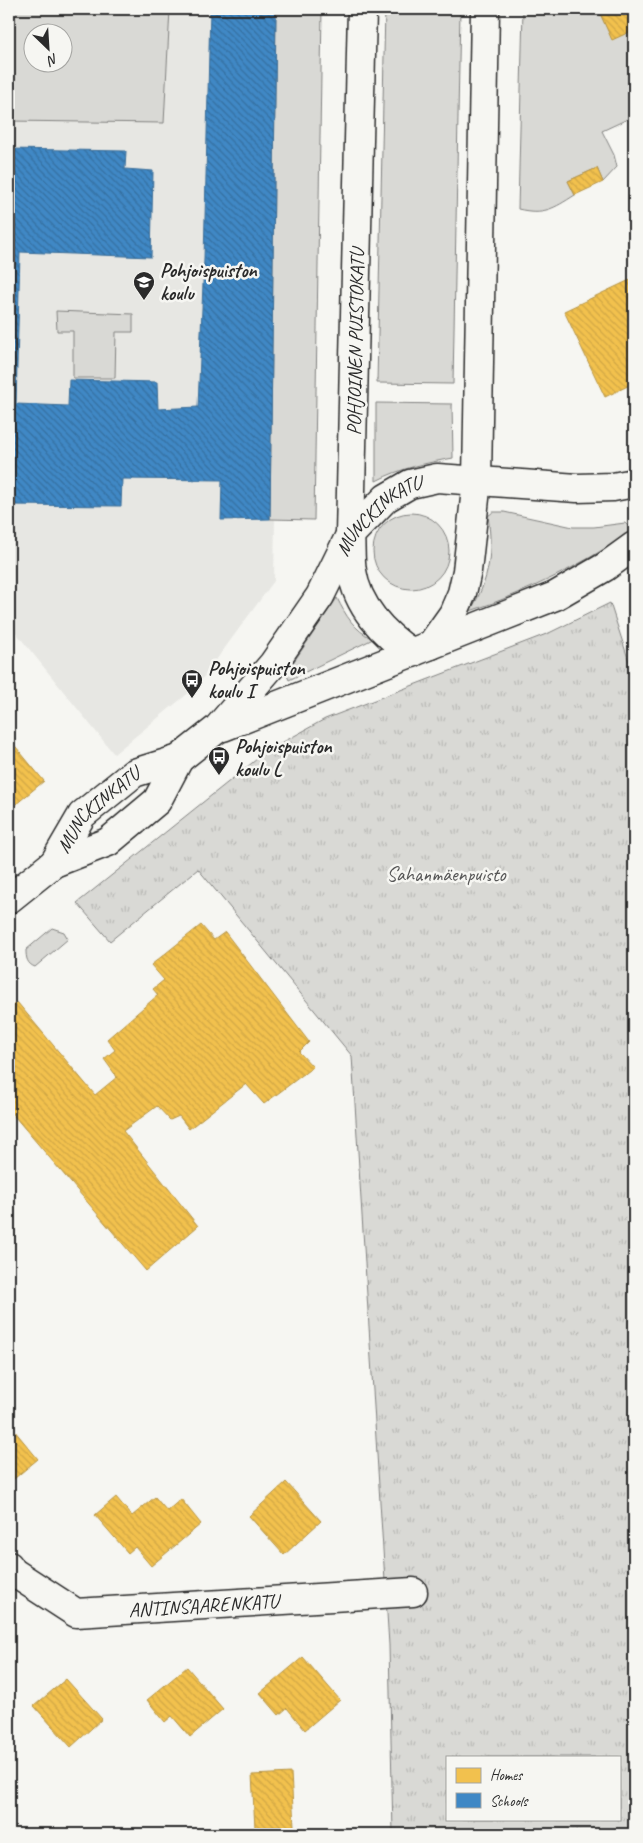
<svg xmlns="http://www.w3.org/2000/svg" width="643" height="1843" font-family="Caveat,sans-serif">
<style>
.built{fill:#e7e7e3;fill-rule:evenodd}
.grass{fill:#d9d9d5;stroke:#828280;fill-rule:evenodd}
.park{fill:url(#park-tufts);stroke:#828280;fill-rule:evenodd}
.homes{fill:url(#homes-back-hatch);stroke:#b69444}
.schools{fill:url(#schools-back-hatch);stroke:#396c97}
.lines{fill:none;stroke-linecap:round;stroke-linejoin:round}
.street-casing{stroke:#2b2b2b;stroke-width:31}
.secondary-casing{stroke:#2b2b2b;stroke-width:31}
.street{stroke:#f6f6f2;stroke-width:28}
.secondary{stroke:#f6f6f2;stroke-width:28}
.labels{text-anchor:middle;stroke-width:5;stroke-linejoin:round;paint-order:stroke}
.poi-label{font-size:20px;font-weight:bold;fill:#2b2b2b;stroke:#f6f6f2;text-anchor:start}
.street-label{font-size:20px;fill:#2b2b2b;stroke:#f6f6f2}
.park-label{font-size:20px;fill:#565656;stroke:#f6f6f2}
</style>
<defs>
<pattern id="park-tufts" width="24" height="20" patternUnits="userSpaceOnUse" patternTransform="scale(1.25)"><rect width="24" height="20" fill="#d9d9d5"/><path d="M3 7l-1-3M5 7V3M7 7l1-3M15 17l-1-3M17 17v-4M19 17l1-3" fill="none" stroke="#babab7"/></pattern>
<pattern id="homes-back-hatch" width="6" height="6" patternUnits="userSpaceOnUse" patternTransform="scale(1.25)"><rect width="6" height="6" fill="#f2c14e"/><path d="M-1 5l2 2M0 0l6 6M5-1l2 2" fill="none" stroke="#d0a644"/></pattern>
<pattern id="schools-back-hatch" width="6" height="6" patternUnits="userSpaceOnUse" patternTransform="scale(1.25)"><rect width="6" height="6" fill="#3f88c5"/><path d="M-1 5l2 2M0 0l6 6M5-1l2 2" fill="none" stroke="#356fa0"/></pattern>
</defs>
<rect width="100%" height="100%" fill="#f6f6f2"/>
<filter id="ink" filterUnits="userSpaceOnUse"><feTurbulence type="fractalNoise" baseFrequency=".02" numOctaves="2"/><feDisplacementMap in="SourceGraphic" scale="10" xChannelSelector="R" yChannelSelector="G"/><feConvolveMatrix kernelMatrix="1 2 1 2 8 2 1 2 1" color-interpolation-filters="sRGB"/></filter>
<g filter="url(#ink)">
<path class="built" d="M9,9H283L274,581L197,686L114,754L9,624ZM32,32H62V62H32Z"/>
<g class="grass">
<path d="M9,9H170L164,123L9,121ZM62,32V62H32V32Z"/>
<path d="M276,9H322L314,520L270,519Z"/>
<path d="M385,9H460L453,384L377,383Z"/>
<path d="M523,9H598L612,39L634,30V116L602,131L614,155L617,167L603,182L597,168L568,181L575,195C553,209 544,215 518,209Z"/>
<path d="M56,311L133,314V332H116L115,378H73V331H57Z"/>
<path d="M376,403L452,404L453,458C426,463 401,468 376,481Z"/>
<path d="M493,512H504L573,527H594L625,523L631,529L628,534C578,567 528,592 470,611C490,580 493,551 488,516Z"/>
<circle cx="411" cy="551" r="38"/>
<path d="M337,598C346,616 354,630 373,639L289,680L286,673Z"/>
<path d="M52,928L64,932L68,939L35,967C27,964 26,958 26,950Z"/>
</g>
<path class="park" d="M610,603L634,677V1834H393L389,1645L352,1056L198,869L110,941L77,903L267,751L325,719L549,633ZM447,1757H619V1819H447Z"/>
<g class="homes">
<path d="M598,9H634V30L612,40Z"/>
<path d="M597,168L603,182L575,195L568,181Z"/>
<path d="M634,278V383L605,397L564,311Z"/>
<path d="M11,741L44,781L9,810V743Z"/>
<path d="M201,925L214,940L225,932L309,1042L299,1052L313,1067L264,1104L246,1084L189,1129L179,1116L170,1120L157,1106L123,1131L198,1226L146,1271L9,1110V1009L17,1002L95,1095L117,1077L104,1059L115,1050L107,1039L158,995L153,989L164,980L151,965Z"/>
<path d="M9,1424L38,1459L9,1483Z"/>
<path d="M286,1482L321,1521L284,1555L249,1516Z"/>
<path d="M116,1497L132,1516L155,1497L167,1511L181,1499L201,1524L151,1566L135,1547L128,1553L95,1515Z"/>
<path d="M303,1657L340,1700L305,1730L287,1708L279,1715L260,1693Z"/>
<path d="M187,1667L223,1709L190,1737L172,1716L165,1722L147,1700Z"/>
<path d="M66,1679L102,1719L71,1747L34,1706Z"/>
<path d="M291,1773L294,1826L255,1828L252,1775Z"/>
</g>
<path class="schools" d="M210,9H276L270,519L221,520L222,480L122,479L121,506L9,505V149L126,151L125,169L153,171L151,257L20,252L16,404L68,406L69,380L157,382L158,409L198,407L204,259Z"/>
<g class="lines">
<g class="street-casing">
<g id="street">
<path id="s1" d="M9,1566L13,1572L76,1613L413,1592"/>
</g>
</g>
<g class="secondary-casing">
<g id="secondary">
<path d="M362,9L350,535C351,547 350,559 352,571C357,606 383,634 412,653"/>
<path d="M431,645L453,614L462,593L467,571L477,480L485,9"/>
<path d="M223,727L555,596L605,567L634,546"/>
<path id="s2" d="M54,863L82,815L134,773L179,759L217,729L273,664L320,596L350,535L386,498L410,484L437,478L577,488L613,487L634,483"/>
<path d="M9,899L54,863L108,842L157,801L179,759"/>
</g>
</g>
<use href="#street" class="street"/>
<use href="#secondary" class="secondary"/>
</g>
</g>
<defs>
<g id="school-pin" transform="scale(1.125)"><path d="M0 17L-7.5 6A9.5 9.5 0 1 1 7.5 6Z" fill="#2b2b2b" stroke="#f6f6f2"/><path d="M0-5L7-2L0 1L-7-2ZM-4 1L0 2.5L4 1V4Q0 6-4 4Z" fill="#fff"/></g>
<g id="bus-pin" transform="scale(1.125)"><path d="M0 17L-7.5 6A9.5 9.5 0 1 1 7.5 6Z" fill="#2b2b2b" stroke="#f6f6f2"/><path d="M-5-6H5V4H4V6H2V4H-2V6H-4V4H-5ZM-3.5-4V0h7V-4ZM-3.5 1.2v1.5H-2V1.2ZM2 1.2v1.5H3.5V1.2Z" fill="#fff"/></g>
</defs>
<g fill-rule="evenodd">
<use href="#school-pin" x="144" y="282"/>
<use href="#bus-pin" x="192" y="680"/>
<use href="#bus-pin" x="219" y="757"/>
</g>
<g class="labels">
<g class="poi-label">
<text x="160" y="277">Pohjoispuiston<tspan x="160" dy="23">koulu</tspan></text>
<text x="208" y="675">Pohjoispuiston<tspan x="208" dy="23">koulu I</tspan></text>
<text x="235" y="753">Pohjoispuiston<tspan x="235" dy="23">koulu L</tspan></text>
</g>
<g class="street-label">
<text transform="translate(355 342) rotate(-89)" y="7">POHJOINEN PUISTOKATU</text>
<text dy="7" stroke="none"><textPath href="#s2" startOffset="489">MUNCKINKATU</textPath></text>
<text dy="7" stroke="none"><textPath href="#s2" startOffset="70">MUNCKINKATU</textPath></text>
<text dy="7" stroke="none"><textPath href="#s1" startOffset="210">ANTINSAARENKATU</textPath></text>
</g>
<g class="park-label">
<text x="446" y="881">Sahanmäenpuisto</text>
</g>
</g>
<rect width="643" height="1843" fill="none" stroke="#f6f6f2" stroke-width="30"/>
<rect x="15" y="15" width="613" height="1813" fill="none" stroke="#2b2b2b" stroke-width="2" filter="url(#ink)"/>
<rect x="446" y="1756" width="175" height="65" fill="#f6f6f2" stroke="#a5a5a2"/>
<rect x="456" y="1768" width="25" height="15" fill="#f2c14e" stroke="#a5a5a2"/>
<text x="490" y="1780" font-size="15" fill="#2b2b2b">Homes</text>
<rect x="456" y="1793" width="25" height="15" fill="#3f88c5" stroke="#a5a5a2"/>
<text x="490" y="1806" font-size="15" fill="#2b2b2b">Schools</text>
<g transform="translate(48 48) rotate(155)"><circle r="24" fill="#f6f6f2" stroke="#a5a5a2"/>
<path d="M0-4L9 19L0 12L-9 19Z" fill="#2b2b2b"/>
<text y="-8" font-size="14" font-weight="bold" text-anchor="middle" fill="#2b2b2b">N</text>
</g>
</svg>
